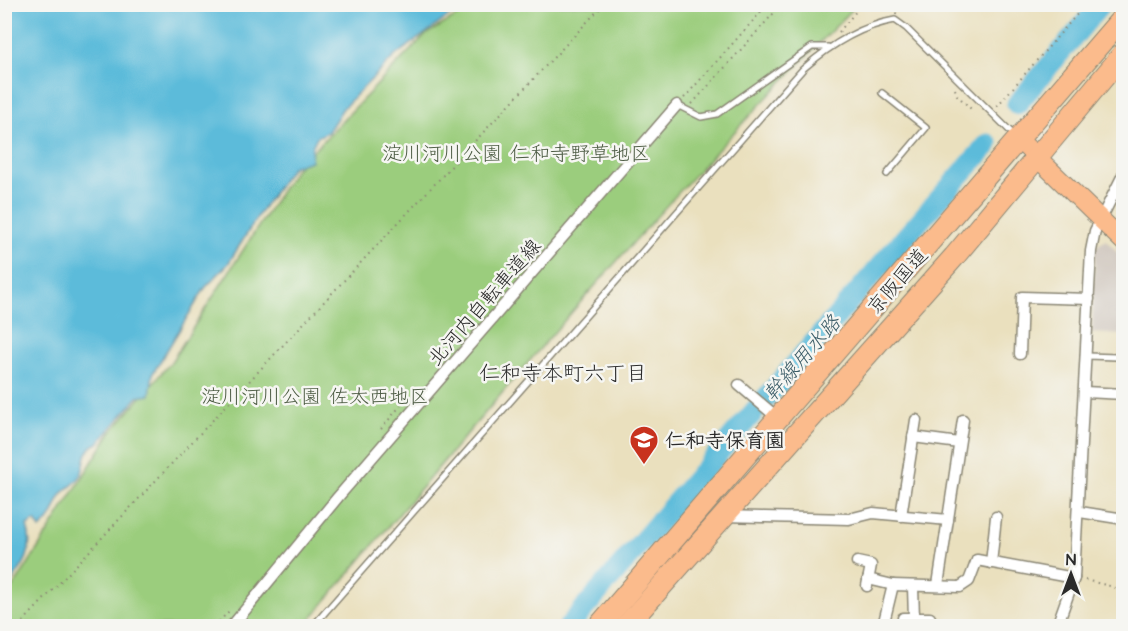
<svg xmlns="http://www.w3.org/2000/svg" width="1128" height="631" font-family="'Architects Daughter','Klee One',sans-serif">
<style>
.industrial{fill:#ccc2b9}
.green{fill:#9bcd7d;stroke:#637c54;stroke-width:1.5}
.water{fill:#5cbbda;stroke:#447382;stroke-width:1.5}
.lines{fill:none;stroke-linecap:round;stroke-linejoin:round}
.river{stroke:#5cbbda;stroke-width:21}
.lane-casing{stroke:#8a8674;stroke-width:8}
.street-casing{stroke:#8a8674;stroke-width:13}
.primary-casing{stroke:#8a8674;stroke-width:20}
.highway-casing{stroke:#8a8674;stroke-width:23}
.path{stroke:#8a8674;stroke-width:2;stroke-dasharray:1.5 4.5;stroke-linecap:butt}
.lane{stroke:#fff;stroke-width:5}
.street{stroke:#fff;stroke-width:10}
.primary{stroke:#fbbb8c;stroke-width:18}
.highway{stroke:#fbbb8c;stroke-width:21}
.labels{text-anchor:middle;stroke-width:5;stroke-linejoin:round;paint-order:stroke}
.park-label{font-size:20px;fill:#4d5c44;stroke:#f6f6f2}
.street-label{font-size:20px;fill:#2b2b2b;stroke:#f6f6f2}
.poi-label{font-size:20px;font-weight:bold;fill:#2b2b2b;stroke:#f6f6f2;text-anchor:start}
.water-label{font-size:21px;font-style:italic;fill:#3c5d68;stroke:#f6f6f2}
.neighbourhood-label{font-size:21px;fill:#2b2b2b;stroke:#f6f6f2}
</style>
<rect width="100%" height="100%" fill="#f6f6f2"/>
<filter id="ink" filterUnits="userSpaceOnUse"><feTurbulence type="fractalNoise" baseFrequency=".0167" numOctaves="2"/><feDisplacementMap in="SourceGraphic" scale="12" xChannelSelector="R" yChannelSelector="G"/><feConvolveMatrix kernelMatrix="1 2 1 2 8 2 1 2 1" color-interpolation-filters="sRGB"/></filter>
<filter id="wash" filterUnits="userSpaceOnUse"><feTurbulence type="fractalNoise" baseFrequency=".008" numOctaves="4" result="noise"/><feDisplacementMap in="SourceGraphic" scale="24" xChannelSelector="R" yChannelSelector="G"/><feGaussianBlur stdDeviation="1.35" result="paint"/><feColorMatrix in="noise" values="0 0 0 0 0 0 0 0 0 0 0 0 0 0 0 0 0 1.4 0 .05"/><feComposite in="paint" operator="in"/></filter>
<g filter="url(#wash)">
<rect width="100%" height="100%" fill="#eae0be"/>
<path class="industrial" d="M1106,240L1123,258V335L1092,333L1095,247Z"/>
<path class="green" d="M475,5H857C661,201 483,414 305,626H5V596L18,580L111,432L171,362L294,171L425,35Z"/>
<path class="water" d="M5,4L464,5L396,55L343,108L328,132L317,137L312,147L311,161L292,167L261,211L228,264L205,288L153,373L150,395L138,397L98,443C83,449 86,463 81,475C76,485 68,486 62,494C52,509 57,514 40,529L35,521L27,526C36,554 21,569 5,590Z"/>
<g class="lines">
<g class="river">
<path d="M1017,104L1101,4"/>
<path d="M569,626L893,251L988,144"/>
</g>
</g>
</g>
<g filter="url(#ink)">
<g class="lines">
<g class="lane-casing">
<g id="lane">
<path d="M882,93L926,128L887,174"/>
<path d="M677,105L701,117L717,114L812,47H828"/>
<path d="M1087,356L1117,357"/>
<path d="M313,626L803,69C829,46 860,26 895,20L906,28L1015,136"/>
</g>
</g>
<g class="street-casing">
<g id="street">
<path d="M1020,354L1022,297L1089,299"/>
<path d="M739,385L779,419"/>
<path d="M1085,392L1124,394"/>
<path d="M913,437L959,443"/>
<path d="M1080,512L1124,519"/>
<path d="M724,516L849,519L873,513L948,520"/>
<path d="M901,516L916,420"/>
<path d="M857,562L871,565L867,586"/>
<path d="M991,563L996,517"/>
<path d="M868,579L893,585"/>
<path d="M938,585L963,420"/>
<path d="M913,587L914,618"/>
<path d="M903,618H930"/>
<path d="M232,626L338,497L677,105"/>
<path d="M883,626L893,585L960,587L969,581L977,560L1074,578"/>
<path d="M1057,626L1074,578L1091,251L1095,231L1124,173"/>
</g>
</g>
<g class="primary-casing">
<path id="primary" d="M1018,139L1124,242"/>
</g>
<g class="highway-casing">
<g id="highway">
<path d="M599,626L1124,16"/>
<path d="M626,626L954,257L1124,53"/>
</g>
</g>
<g class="path">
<path d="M896,14L897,4"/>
<path d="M839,32L862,4"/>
<path d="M955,89L957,95L971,109"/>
<path d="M684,98L768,4"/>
<path d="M692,104L782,4"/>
<path d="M997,106L1086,4"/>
<path d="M381,429L402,404"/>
<path d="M1085,580L1114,587L1124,594"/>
<path d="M19,626L604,4"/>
<path d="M94,626L101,618L110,619L120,626"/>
<path d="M215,626L229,611"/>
</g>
<use href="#lane" class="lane"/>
<use href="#street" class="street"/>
<use href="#primary" class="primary"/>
<use href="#highway" class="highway"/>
</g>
</g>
<defs>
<g id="school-pin" transform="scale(1.5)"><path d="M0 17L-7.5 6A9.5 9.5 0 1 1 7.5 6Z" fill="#c8321e" stroke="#f6f6f2"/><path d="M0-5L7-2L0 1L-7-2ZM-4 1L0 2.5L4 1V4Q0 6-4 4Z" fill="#fff"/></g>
</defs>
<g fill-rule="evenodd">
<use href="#school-pin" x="644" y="440"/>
</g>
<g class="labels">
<g class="park-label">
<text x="516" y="160">淀川河川公園 仁和寺野草地区</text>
<text x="315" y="403">淀川河川公園 佐太西地区</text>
</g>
<g class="street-label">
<text transform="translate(897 281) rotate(-49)" y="7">京阪国道</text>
<text transform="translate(484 302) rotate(-49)" y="7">北河内自転車道線</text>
</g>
<g class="poi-label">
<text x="665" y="447">仁和寺保育園</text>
</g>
<g class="water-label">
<text transform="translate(802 358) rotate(-49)" y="7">幹線用水路</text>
</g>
<g class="neighbourhood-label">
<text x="563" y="380">仁和寺本町六丁目</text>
</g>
</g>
<rect width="1128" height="631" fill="none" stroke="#f6f6f2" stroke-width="24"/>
<g transform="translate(1071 574)" stroke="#f6f6f2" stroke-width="4.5" paint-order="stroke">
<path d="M0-4.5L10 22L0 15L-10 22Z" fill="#2b2b2b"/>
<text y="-9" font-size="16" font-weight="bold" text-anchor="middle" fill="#2b2b2b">N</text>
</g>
</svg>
